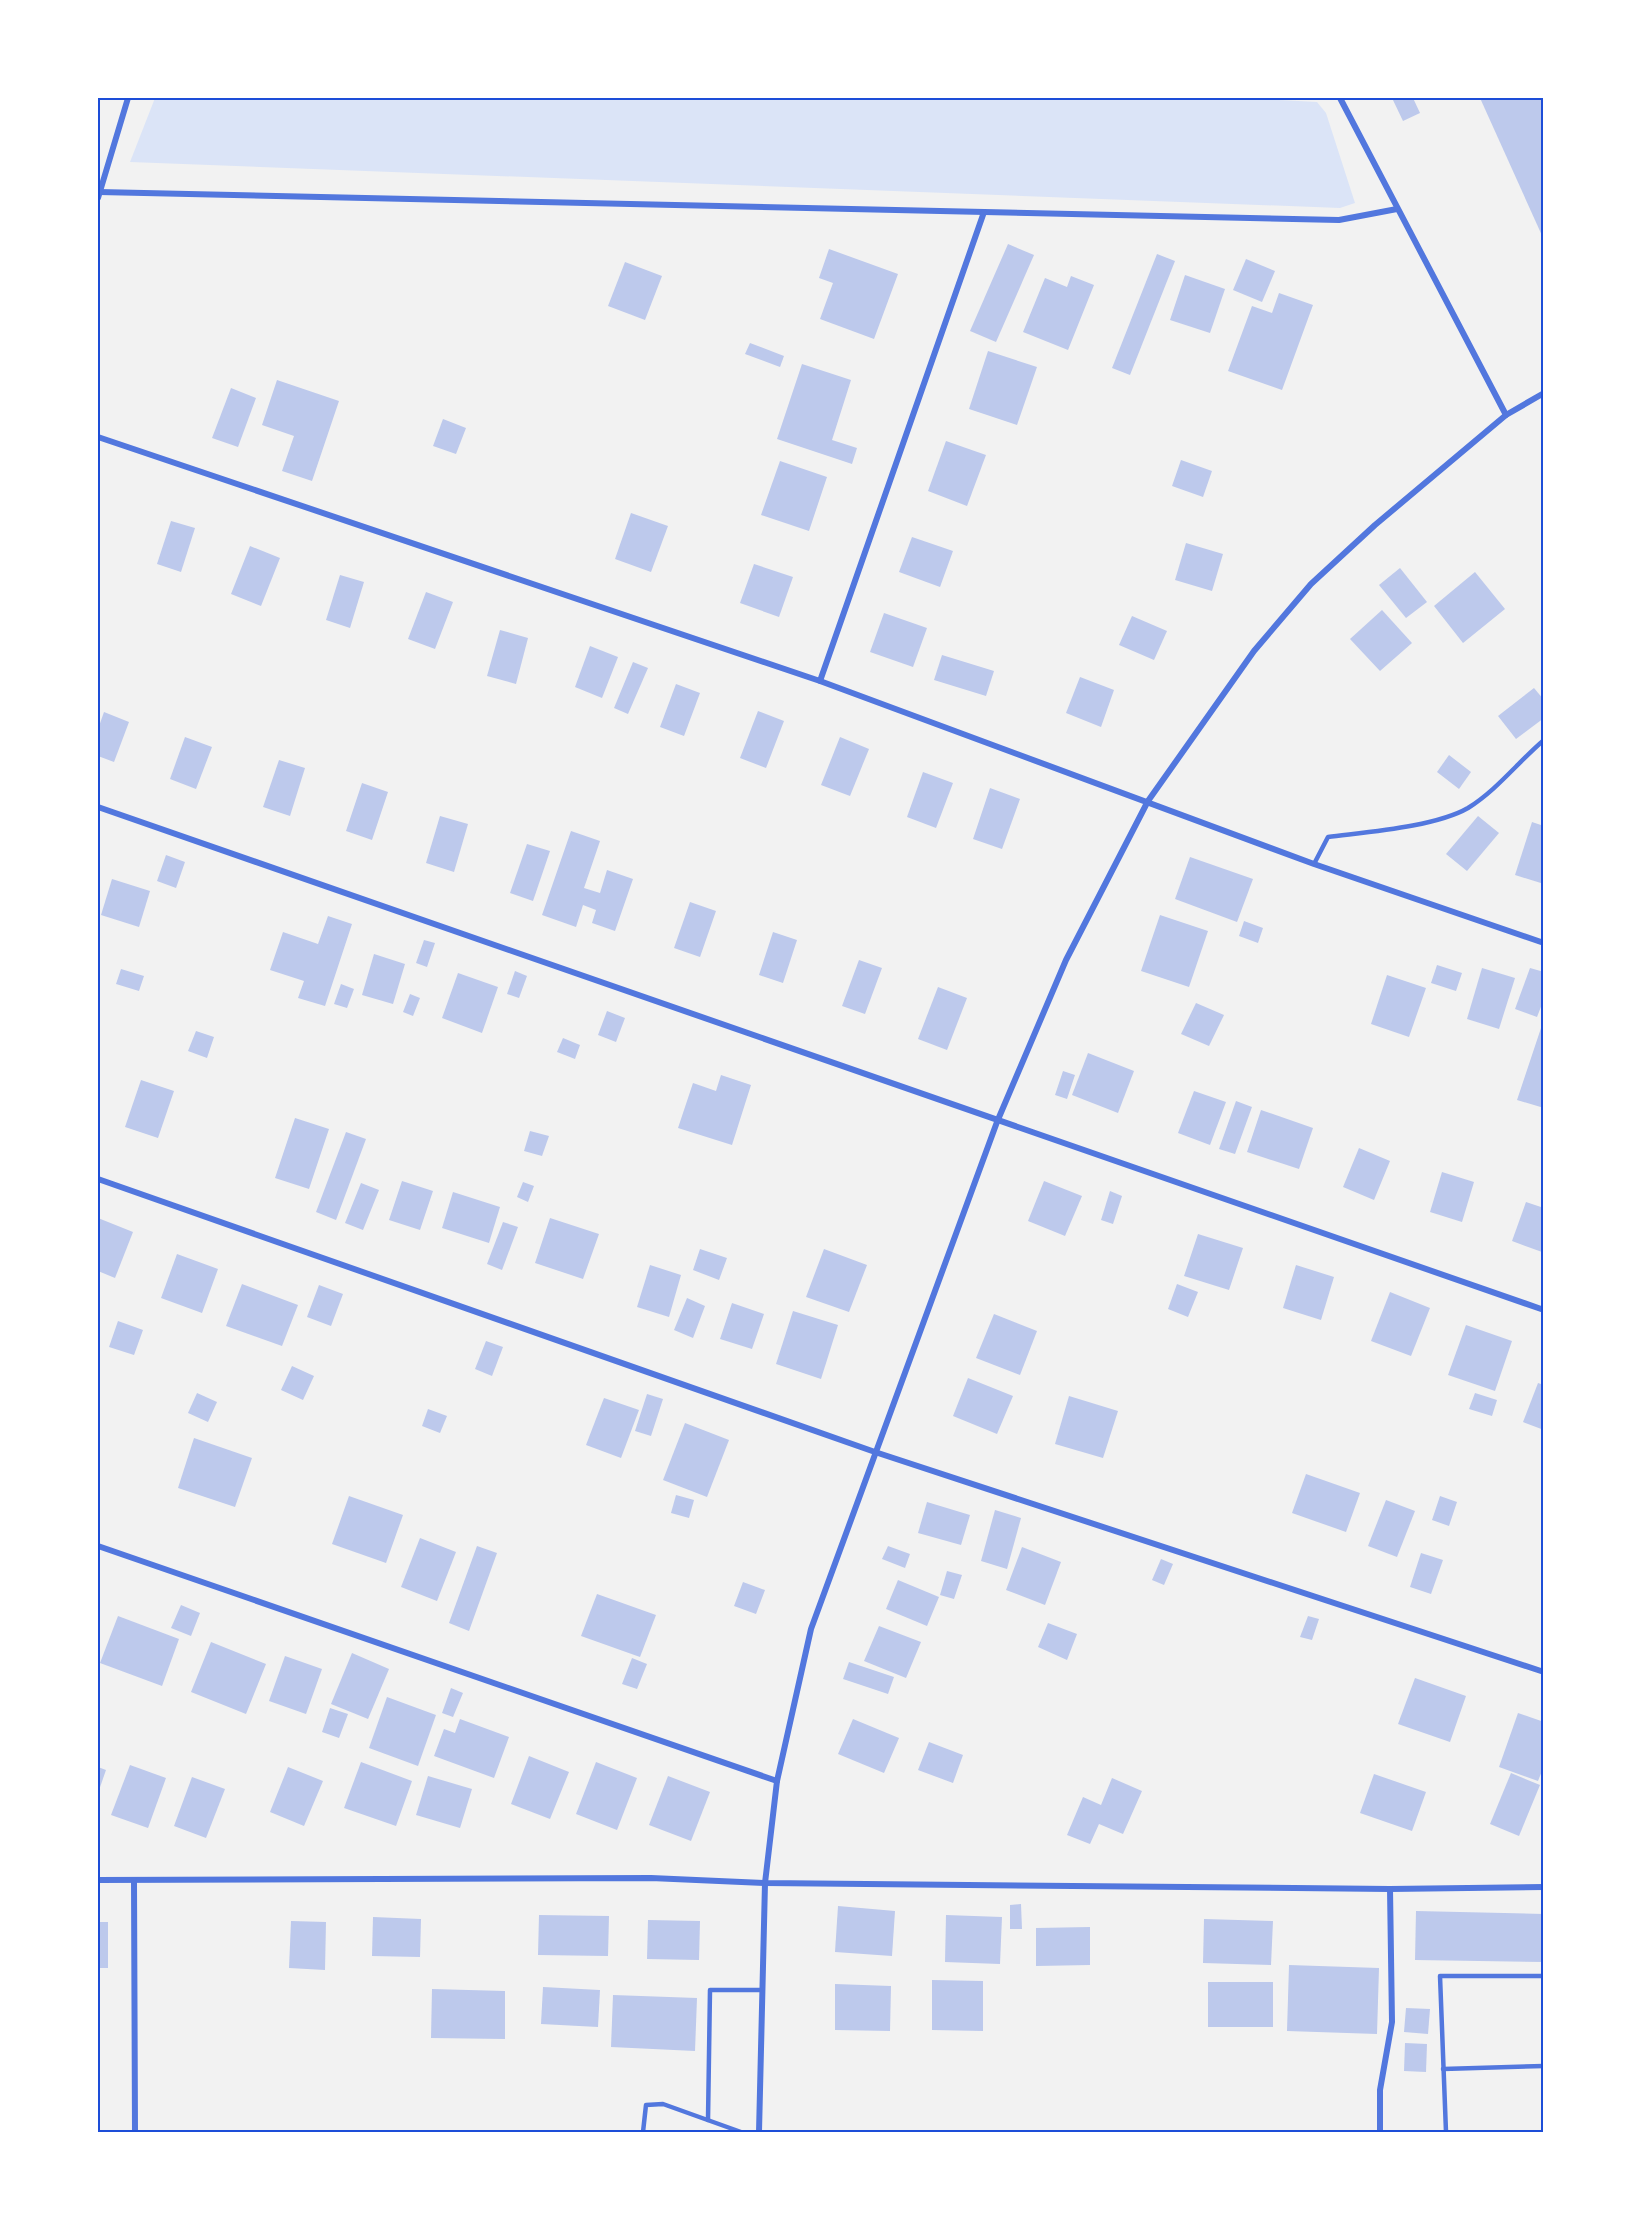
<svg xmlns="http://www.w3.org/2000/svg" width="1641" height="2230" font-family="'IBM Plex Sans',sans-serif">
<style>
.green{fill:#dbe4f7}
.building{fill:#bdc9ec}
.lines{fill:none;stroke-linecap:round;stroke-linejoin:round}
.service{stroke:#5277de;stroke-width:4.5}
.minor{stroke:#5277de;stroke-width:6}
.neatline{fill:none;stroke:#1d4ed8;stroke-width:2}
</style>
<rect width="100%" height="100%" fill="#f2f2f2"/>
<path class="green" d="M155,98H1239L1317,102L1326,113L1355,203L1340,208L130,162Z"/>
<g class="building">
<path d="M1392,98H1413L1420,113L1403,121Z"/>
<path d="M1480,98H1544V240Z"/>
<path d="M1008,244L1034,255L996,342L970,331Z"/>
<path d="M829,249L898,274L874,339L820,319L833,283L819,278Z"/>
<path d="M1157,254L1175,261L1130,375L1112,368Z"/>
<path d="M1246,259L1275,271L1262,302L1233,290Z"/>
<path d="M625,262L662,276L645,320L608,306Z"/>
<path d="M1185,275L1225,289L1210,333L1170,320Z"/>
<path d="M1071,276L1094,285L1068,350L1023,332L1045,278L1067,287Z"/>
<path d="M1279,293L1313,305L1282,390L1228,371L1252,306L1272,313Z"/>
<path d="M750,343L784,356L780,367L745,354Z"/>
<path d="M988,351L1037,367L1017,425L969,409Z"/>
<path d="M802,364L851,380L832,440L857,448L852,464L777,439Z"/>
<path d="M277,380L339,401L312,481L282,471L294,436L262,425Z"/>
<path d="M231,388L256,398L238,447L212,438Z"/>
<path d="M443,419L466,428L456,454L433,446Z"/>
<path d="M946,441L986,455L967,506L928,491Z"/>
<path d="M1181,460L1212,471L1203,497L1172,486Z"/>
<path d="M780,461L827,477L809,531L761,515Z"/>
<path d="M631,513L668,526L651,572L615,559Z"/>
<path d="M171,521L195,528L181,572L157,564Z"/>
<path d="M912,537L953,551L940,587L899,572Z"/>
<path d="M1186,543L1223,554L1212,591L1175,580Z"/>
<path d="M250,546L280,558L261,606L231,594Z"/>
<path d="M754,564L793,577L779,617L740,603Z"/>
<path d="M1400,568L1427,602L1406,618L1379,585Z"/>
<path d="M1475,572L1505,609L1463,643L1434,606Z"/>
<path d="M340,575L364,582L350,628L326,620Z"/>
<path d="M426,592L453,602L435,649L408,639Z"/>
<path d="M1382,610L1412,643L1380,671L1350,639Z"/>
<path d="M884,613L927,628L913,667L870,652Z"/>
<path d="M1132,616L1167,631L1154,660L1119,645Z"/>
<path d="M500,630L528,638L516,684L487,676Z"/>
<path d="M590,646L618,657L602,698L575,687Z"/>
<path d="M942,655L994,671L986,696L934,680Z"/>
<path d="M633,662L648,668L628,714L614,708Z"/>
<path d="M1080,677L1114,690L1101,727L1066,713Z"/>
<path d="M676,684L700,693L684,736L660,727Z"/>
<path d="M1534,688L1544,700V718L1516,739L1498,716Z"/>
<path d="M758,711L784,721L766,768L740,758Z"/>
<path d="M104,712L129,722L114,762L98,756V729Z"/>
<path d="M185,737L212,747L196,789L170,779Z"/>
<path d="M840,737L869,749L850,796L821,785Z"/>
<path d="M1449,755L1471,772L1459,789L1437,772Z"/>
<path d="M279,760L305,768L290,816L263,807Z"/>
<path d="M923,772L953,783L936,828L907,817Z"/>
<path d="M362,783L388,792L372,840L346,831Z"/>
<path d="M990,788L1020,799L1002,849L973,839Z"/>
<path d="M440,816L468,824L454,872L426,863Z"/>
<path d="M1478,816L1499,833L1467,871L1446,854Z"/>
<path d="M1532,822L1544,826V884L1515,875Z"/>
<path d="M571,831L600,841L584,888L600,893L607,870L633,879L615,931L592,923L596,910L583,905L576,927L542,915Z"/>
<path d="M527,844L550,851L533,901L510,893Z"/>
<path d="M166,855L185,862L176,888L157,881Z"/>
<path d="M1190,857L1253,879L1237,922L1175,899Z"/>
<path d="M112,879L150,891L139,927L101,915Z"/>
<path d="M690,902L716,911L700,957L674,948Z"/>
<path d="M1160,915L1208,931L1189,987L1141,971Z"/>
<path d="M328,916L352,924L325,1006L298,998L304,981L270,970L283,932L318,944Z"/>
<path d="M1244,921L1263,928L1258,943L1239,936Z"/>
<path d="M773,932L797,940L783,983L759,975Z"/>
<path d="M424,940L435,943L427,967L416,963Z"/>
<path d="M374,954L405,964L393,1004L362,995Z"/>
<path d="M859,960L882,968L865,1014L842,1006Z"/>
<path d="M1437,965L1462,973L1456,991L1431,983Z"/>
<path d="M1482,968L1515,978L1499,1029L1467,1019Z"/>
<path d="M1530,968L1544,972V999L1537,1017L1515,1009Z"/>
<path d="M121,969L144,976L139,991L116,984Z"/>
<path d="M515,971L527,976L519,998L507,994Z"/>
<path d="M458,973L498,987L482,1033L442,1018Z"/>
<path d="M1387,975L1426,988L1409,1037L1371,1024Z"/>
<path d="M341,984L354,989L347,1008L334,1004Z"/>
<path d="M938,987L967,998L947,1050L918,1039Z"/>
<path d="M410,994L420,998L413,1016L403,1012Z"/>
<path d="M1196,1003L1224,1015L1209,1046L1181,1034Z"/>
<path d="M607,1011L625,1018L616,1042L598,1035Z"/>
<path d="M1543,1022H1544V1108L1517,1100Z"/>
<path d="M196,1031L214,1037L207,1058L188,1051Z"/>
<path d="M563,1038L580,1045L575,1059L557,1052Z"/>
<path d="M1088,1053L1134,1071L1118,1113L1072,1095Z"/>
<path d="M1063,1071L1075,1075L1067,1099L1055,1095Z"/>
<path d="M721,1075L751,1085L732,1145L678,1128L693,1083L716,1091Z"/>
<path d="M141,1080L174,1091L158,1138L125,1127Z"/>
<path d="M1194,1091L1226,1102L1210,1145L1178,1133Z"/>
<path d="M1236,1101L1252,1107L1235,1154L1219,1149Z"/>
<path d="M1261,1110L1313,1128L1299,1169L1247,1152Z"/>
<path d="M295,1118L329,1129L309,1189L275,1178Z"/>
<path d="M530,1131L549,1136L542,1156L524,1151Z"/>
<path d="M346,1132L366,1139L336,1220L316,1212Z"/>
<path d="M1359,1148L1390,1161L1374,1200L1343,1187Z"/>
<path d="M1442,1172L1474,1182L1462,1222L1430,1212Z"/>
<path d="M402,1181L433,1191L420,1230L389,1220Z"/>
<path d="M1044,1181L1082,1196L1065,1236L1028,1221Z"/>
<path d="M523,1182L534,1186L528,1202L517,1197Z"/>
<path d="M361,1183L379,1190L363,1230L345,1223Z"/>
<path d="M1110,1191L1122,1196L1113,1224L1101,1220Z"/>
<path d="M453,1192L500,1207L489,1243L442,1228Z"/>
<path d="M1526,1202L1544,1208L1542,1252L1512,1241Z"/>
<path d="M98,1218L133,1232L115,1278L98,1271Z"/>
<path d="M550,1218L599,1234L583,1279L535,1263Z"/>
<path d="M503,1222L518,1227L502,1270L487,1264Z"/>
<path d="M1198,1234L1243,1248L1229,1290L1184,1276Z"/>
<path d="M700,1249L727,1258L719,1280L693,1270Z"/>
<path d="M824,1249L867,1265L849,1312L806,1297Z"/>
<path d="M177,1254L218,1269L202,1313L161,1298Z"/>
<path d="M650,1265L681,1275L669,1317L637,1307Z"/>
<path d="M1296,1265L1334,1277L1321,1320L1283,1308Z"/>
<path d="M242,1284L298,1305L282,1346L226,1326Z"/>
<path d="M1177,1284L1198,1292L1188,1317L1168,1309Z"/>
<path d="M319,1285L343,1294L331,1326L307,1317Z"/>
<path d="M1390,1292L1430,1308L1411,1356L1371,1341Z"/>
<path d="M687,1298L705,1306L693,1338L674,1330Z"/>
<path d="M732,1303L764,1314L752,1349L720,1339Z"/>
<path d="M793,1311L838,1325L821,1379L776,1364Z"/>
<path d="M994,1314L1037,1331L1020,1375L976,1358Z"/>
<path d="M118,1321L143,1330L134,1355L109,1347Z"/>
<path d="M1466,1325L1512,1341L1495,1391L1448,1375Z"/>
<path d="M486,1341L503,1347L492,1376L475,1369Z"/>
<path d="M292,1366L314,1376L303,1400L281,1390Z"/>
<path d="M968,1378L1013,1396L997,1434L953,1416Z"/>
<path d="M1538,1383L1544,1385V1430L1523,1422Z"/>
<path d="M197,1393L217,1402L208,1422L188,1413Z"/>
<path d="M1475,1393L1497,1400L1492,1416L1469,1409Z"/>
<path d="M647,1394L663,1399L651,1436L635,1431Z"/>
<path d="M1069,1396L1118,1411L1103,1458L1055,1444Z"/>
<path d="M604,1398L639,1410L621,1458L586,1445Z"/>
<path d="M428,1409L447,1416L440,1433L422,1426Z"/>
<path d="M685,1423L729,1440L707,1497L663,1480Z"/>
<path d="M194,1438L252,1458L235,1507L178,1488Z"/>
<path d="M1306,1474L1360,1493L1346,1532L1292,1513Z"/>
<path d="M676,1495L694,1500L689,1518L671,1513Z"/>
<path d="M349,1496L403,1515L386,1563L332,1544Z"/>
<path d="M1440,1496L1457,1502L1449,1526L1432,1520Z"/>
<path d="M1386,1500L1415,1511L1397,1557L1368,1546Z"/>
<path d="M927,1502L970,1515L961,1545L918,1533Z"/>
<path d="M995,1510L1021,1518L1007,1569L981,1561Z"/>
<path d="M420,1538L456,1552L437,1601L401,1587Z"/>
<path d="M477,1546L497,1553L469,1631L449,1623Z"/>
<path d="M888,1546L910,1554L905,1568L882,1559Z"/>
<path d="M1022,1547L1061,1562L1045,1605L1006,1590Z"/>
<path d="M1421,1553L1443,1560L1431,1594L1410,1587Z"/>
<path d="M1161,1559L1173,1564L1164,1585L1152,1580Z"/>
<path d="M947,1571L962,1575L954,1599L940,1595Z"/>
<path d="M898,1580L939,1597L927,1626L886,1609Z"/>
<path d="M743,1582L765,1590L756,1614L734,1606Z"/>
<path d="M597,1594L656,1615L640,1657L581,1636Z"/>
<path d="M181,1605L200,1613L191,1636L171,1628Z"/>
<path d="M118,1616L179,1639L162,1686L100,1663Z"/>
<path d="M1308,1616L1319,1619L1312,1640L1300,1637Z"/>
<path d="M1048,1623L1077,1634L1067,1660L1038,1647Z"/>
<path d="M879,1626L921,1642L906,1678L864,1661Z"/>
<path d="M211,1642L266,1664L246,1714L191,1692Z"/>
<path d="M352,1653L389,1669L368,1719L331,1704Z"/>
<path d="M285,1656L322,1669L306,1714L269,1701Z"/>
<path d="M632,1658L647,1664L637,1689L622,1684Z"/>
<path d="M849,1662L894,1677L888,1694L843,1679Z"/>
<path d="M1415,1678L1466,1696L1450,1742L1398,1724Z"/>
<path d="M451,1688L463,1693L453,1717L442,1713Z"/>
<path d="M387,1697L436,1715L418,1766L369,1748Z"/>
<path d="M330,1708L348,1714L339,1738L322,1732Z"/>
<path d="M1518,1713L1544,1722V1766L1538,1781L1499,1767Z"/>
<path d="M460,1719L509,1737L494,1778L434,1756L444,1729L455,1733Z"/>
<path d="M853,1719L899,1738L884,1773L838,1754Z"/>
<path d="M929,1742L963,1755L953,1783L918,1770Z"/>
<path d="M529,1756L569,1772L550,1819L511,1804Z"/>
<path d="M361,1762L412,1781L396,1826L344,1808Z"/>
<path d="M596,1762L637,1778L617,1830L576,1814Z"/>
<path d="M130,1765L166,1778L148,1828L111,1815Z"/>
<path d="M98,1767L106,1770L98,1793Z"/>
<path d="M288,1767L323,1781L304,1826L270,1812Z"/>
<path d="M1511,1773L1540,1785L1519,1836L1490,1824Z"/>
<path d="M1374,1774L1426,1792L1412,1831L1360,1813Z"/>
<path d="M428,1776L472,1789L460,1828L416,1815Z"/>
<path d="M668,1776L710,1792L691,1841L649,1825Z"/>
<path d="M192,1777L225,1789L206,1838L174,1826Z"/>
<path d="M1112,1778L1142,1791L1123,1834L1099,1824L1090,1844L1067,1835L1083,1797L1101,1805Z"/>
<path d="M1021,1904L1022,1929H1010V1905Z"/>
<path d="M838,1906L895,1911L892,1956L835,1952Z"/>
<path d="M1416,1911L1544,1914V1962L1415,1960Z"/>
<path d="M539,1915L609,1916L608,1956L538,1955Z"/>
<path d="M946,1915L1002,1917L1000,1964L945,1962Z"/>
<path d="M373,1917L421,1919L420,1957L372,1956Z"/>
<path d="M1204,1919L1273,1921L1271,1965L1203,1963Z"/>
<path d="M648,1920L700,1921L699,1960L647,1959Z"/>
<path d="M291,1921L326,1922L325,1970L289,1968Z"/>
<rect x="98" y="1922" width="10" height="46"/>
<path d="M1090,1927V1965L1036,1966V1928Z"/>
<path d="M1289,1965L1379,1968L1377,2034L1287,2031Z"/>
<path d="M932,1980L983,1981V2031L932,2030Z"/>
<rect x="1208" y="1982" width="65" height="45"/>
<path d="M835,1984L891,1986L890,2031L835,2030Z"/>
<path d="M543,1987L600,1990L598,2027L541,2024Z"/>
<path d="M432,1989L505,1991V2039L431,2038Z"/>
<path d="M613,1995L697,1998L695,2051L611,2047Z"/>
<path d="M1406,2008L1430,2009L1428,2034L1404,2032Z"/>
<path d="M1405,2043L1427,2044L1426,2072L1404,2071Z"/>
</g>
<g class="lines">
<g class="service">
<path d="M1314,864L1328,837C1366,832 1435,827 1468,808C1497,790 1518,762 1544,740"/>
<path d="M1443,2069L1544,2066"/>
<path d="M708,2120L710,1990H762"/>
<path d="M643,2132L646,2105L663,2104L741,2132"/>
<path d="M1446,2132L1440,1976H1544"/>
</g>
<g class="minor">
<path d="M1340,98L1506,415"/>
<path d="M99,192L1339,220L1397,209"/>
<path d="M98,198L128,98"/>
<path d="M98,437L820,681L1314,864L1544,943"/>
<path d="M820,681L984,212"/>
<path d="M98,807L1544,1310"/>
<path d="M98,1179L875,1452L1544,1672"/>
<path d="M98,1546L777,1781"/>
<path d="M98,1880L651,1878L765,1883L1390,1889L1544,1887"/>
<path d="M134,1881L135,2132"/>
<path d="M759,2132L765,1883L777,1781L811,1629L997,1122L1066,960L1148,801L1254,651L1311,584L1375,525L1506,415L1544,393"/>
<path d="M1380,2132V2090L1392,2022L1390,1889"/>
</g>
</g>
<rect width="1641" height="2230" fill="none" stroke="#ffffff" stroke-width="198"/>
<rect x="99" y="99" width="1443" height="2032" class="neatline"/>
</svg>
